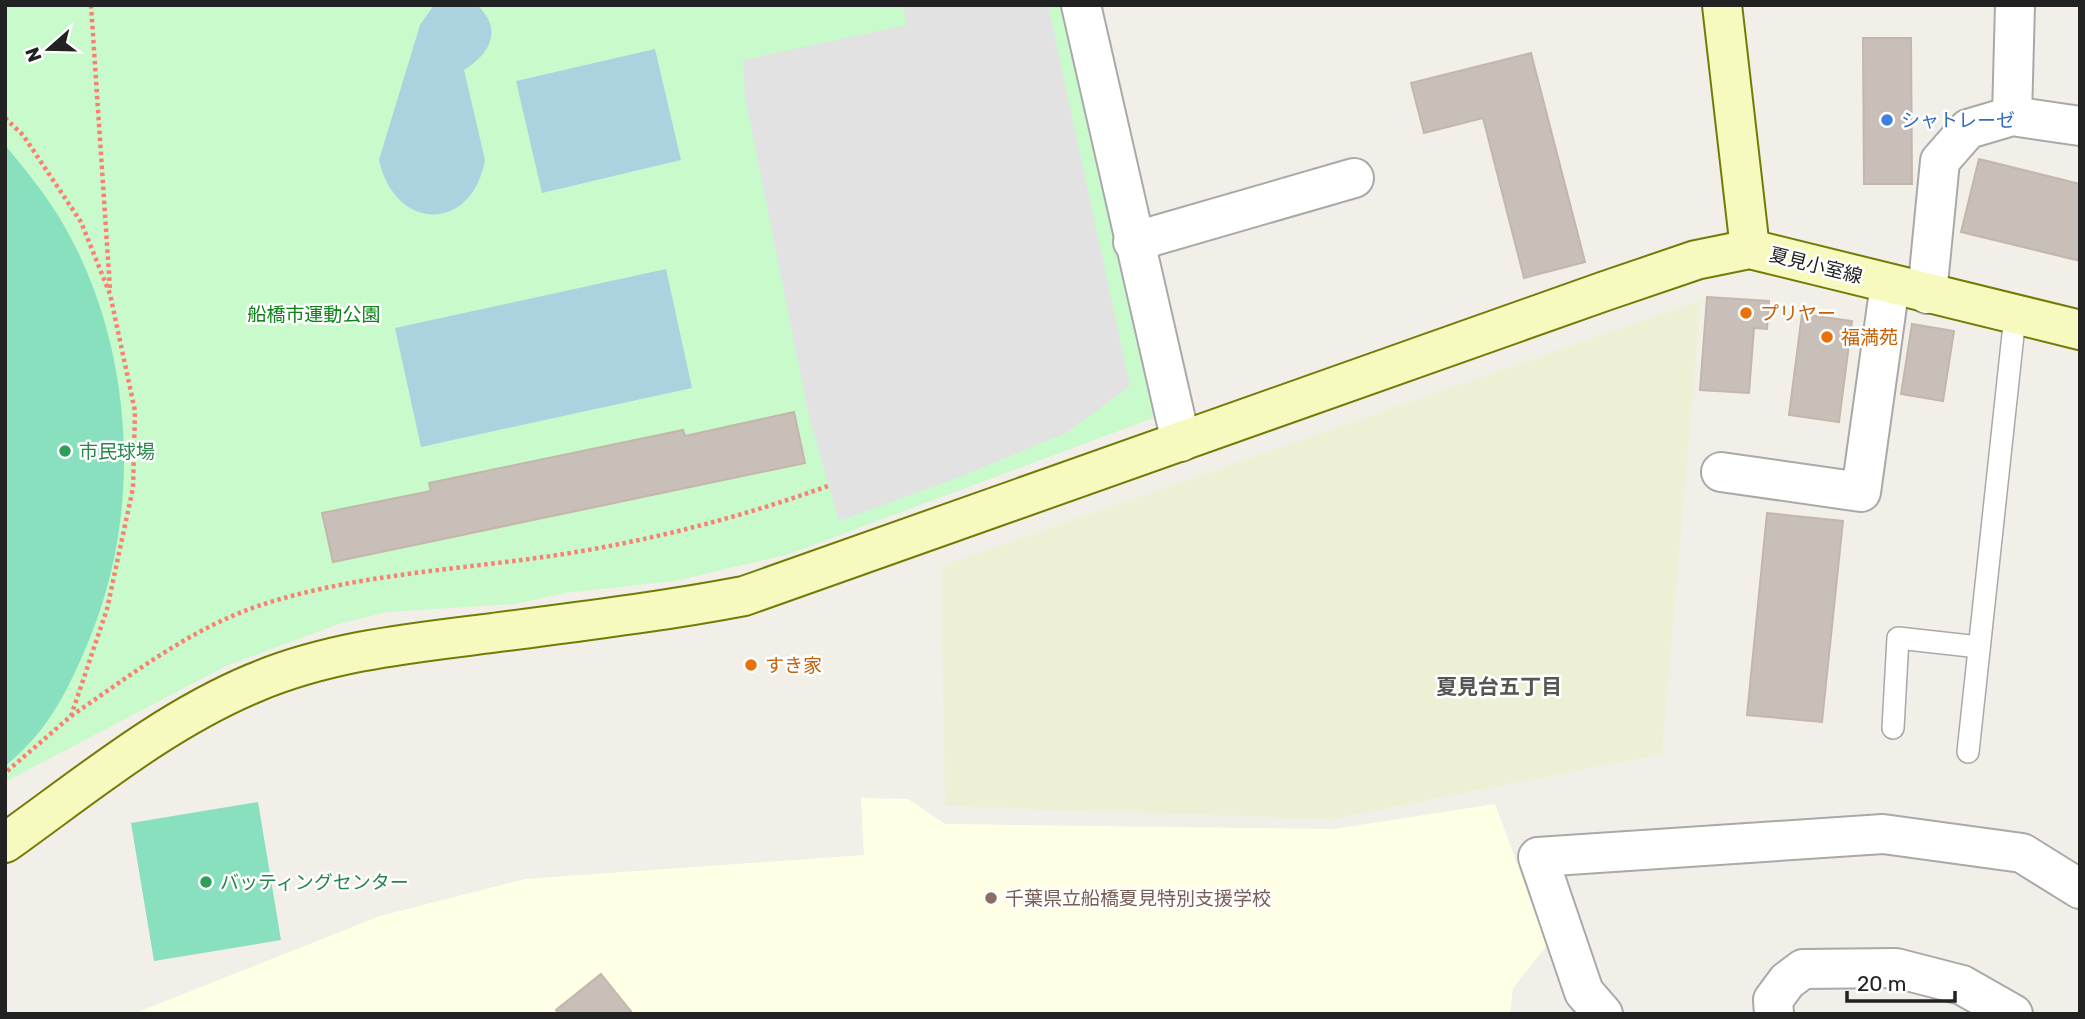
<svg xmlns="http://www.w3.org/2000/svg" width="2085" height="1019" font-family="Rubik,'Noto Sans JP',sans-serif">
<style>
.education{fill:#ffffe5}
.farmland{fill:#eef0d5}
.park{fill:#c8facc}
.pitch{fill:#88e0be}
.parking{fill:#e2e2e2}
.water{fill:#aad3df}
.building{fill:#c7bfb8;stroke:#c4b6ab;stroke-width:2}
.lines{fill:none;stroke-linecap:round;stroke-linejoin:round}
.lane-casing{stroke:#a9a9a9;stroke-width:24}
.street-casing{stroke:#a9a9a9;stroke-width:42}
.secondary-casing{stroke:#707d05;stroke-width:42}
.path{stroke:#fa8072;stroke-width:4.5;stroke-dasharray:3.5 3.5;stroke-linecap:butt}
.lane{stroke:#fff;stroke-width:21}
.street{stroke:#fff;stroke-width:38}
.secondary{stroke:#f7fabf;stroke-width:38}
.shop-dot{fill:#3f7fe0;stroke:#fff;stroke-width:2.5}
.food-dot{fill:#e8710a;stroke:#fff;stroke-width:2.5}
.leisure-dot{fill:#2e9e5b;stroke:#fff;stroke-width:2.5}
.education-dot{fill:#8d6e63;stroke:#fff;stroke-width:2.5}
.labels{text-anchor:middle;stroke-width:5;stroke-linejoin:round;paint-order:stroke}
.shop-label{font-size:19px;fill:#366cbe;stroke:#fff;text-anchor:start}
.street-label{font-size:19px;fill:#222;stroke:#fff}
.food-label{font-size:19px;fill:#c56008;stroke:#fff;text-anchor:start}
.park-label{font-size:19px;fill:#0c8416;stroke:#fff}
.leisure-label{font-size:19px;fill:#27864d;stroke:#fff;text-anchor:start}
.education-label{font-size:19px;fill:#785e54;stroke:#fff;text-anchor:start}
.neighbourhood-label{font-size:21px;font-weight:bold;fill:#555;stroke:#fff}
</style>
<rect width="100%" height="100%" fill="#f2efe9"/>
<path class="education" d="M861,798L908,799L945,824L1334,829L1495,804L1547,945L1513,988L1510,1014H133L380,916L525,879L864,855Z"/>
<path class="farmland" d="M1701,300L1662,754L1333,819L945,806L941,566Z"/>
<path class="park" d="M5,5H1065L1156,417L789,554L675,581L565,593L515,604L387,612L339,624L226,666L5,782Z"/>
<g class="pitch">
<path d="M5,145C24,168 43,191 59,217C133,339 144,504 91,635C70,687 49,731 5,766Z"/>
<path d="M258,802L281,940L154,961L131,823Z"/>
</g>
<path class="parking" d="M903,5H1048L1130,386L1066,433L954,479L839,521L809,416L745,96L743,60L907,25Z"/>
<g class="water">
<path d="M434,5H477C505,31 488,55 464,70L485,160C472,233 395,232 379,160L420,25Z"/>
<path d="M655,49L681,160L542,193L516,81Z"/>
<path d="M666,269L692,388L421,447L395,328Z"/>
</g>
<g class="building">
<path d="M1863,38H1911L1912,184H1864Z"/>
<path d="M1531,53L1585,262L1524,278L1483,118L1424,133L1411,83Z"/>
<path d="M1979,159L2080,184V261L1961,232Z"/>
<path d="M1707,297L1769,301L1767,329L1754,328L1749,393L1700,390Z"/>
<path d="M1802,314L1852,321L1839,422L1789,415Z"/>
<path d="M1912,324L1954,331L1943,401L1901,394Z"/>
<path d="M794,412L805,463L333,562L322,513L431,491L429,483L683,430L685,436Z"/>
<path d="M1767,513L1843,521L1822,722L1747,715Z"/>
<path d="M601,974L633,1014H559L556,1010Z"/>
</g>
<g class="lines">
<g class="lane-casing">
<g id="lane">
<path d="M1893,728L1898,638L1979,647"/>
<path d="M1968,752L2015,316"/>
</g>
</g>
<g class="street-casing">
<g id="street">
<path d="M1081,5L1181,442"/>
<path d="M2012,116L2015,5"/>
<path d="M1133,242L1354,178"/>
<path d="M1927,294L1940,161L1968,129L2012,116L2080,126"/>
<path d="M1721,472L1861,492L1890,284"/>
<path d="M1603,1014L1584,992L1538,857L1883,834L2022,853L2080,889"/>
<path d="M1774,1014L1773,1000L1787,981L1803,969L1896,968L1962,985L2013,1014"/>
</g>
</g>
<g class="secondary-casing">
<g id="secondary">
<path d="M1722,5L1750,249"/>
<path d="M5,843C85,786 163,721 254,683C329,651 412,643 492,633C576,622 660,612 744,596L1605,291L1696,260L1750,249L2080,330"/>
</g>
</g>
<g class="path">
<path d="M91,5L110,289"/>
<path d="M5,118L23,135L81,222L110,294L135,411L133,488L107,609L71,716L5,773"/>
<path d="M71,716C130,676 188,630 258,606C351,575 454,570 551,556C645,542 739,518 828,486"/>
</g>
<use href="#lane" class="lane"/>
<use href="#street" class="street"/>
<use href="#secondary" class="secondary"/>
</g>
<circle class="shop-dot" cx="1887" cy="120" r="7"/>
<g class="food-dot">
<circle cx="1746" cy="313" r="7"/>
<circle cx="1827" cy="337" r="7"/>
<circle cx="751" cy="665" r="7"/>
</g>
<g class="leisure-dot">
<circle cx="65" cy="451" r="7"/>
<circle cx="206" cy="882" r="7"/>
</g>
<circle class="education-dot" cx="991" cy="898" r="7"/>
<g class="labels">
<g class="shop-label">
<text x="1901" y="127">シャトレーゼ</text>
</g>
<g class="street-label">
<text transform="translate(1816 265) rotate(14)" y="7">夏見小室線</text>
</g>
<g class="food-label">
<text x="1760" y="320">プリヤー</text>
<text x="1841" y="344">福満苑</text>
<text x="765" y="672">すき家</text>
</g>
<g class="park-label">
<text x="314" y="321">船橋市運動公園</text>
</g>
<g class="leisure-label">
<text x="79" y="458">市民球場</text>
<text x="220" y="889">バッティングセンター</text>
</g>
<g class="education-label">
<text x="1005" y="905">千葉県立船橋夏見特別支援学校</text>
</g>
<g class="neighbourhood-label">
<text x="1499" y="694">夏見台五丁目</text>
</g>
</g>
<rect width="2085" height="1019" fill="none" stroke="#222222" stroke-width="14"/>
<g transform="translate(49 49) rotate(250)" stroke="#ffffff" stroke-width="5" paint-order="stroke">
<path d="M0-5L12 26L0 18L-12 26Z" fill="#222222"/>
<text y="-10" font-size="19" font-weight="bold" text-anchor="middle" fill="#222222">N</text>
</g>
<path d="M1847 991v10h108v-10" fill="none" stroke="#222222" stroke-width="3.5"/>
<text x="1857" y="991" font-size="21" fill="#222222" stroke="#ffffff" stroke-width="5" paint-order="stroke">20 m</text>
</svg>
